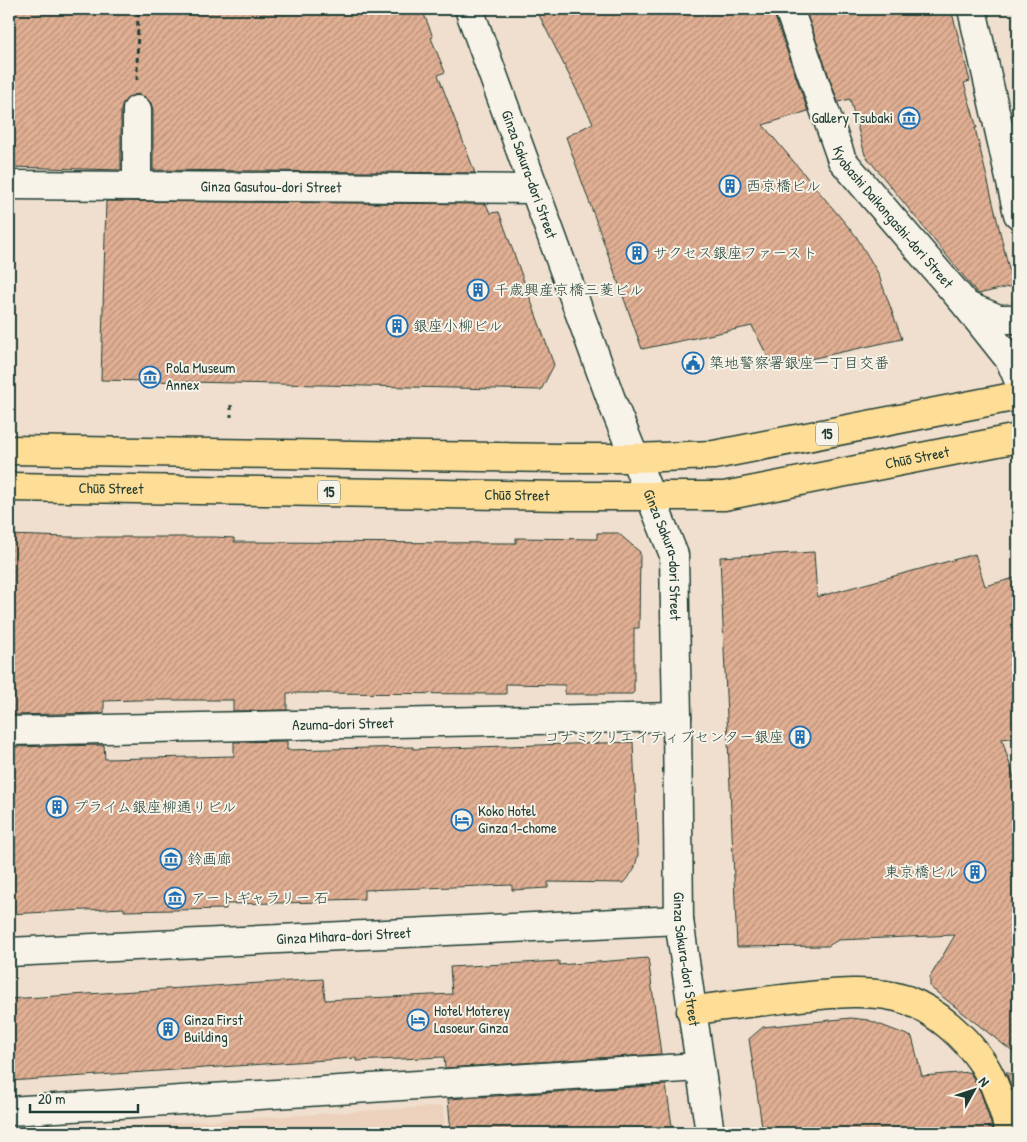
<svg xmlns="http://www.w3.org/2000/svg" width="1027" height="1142" font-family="'Patrick Hand','Klee One',sans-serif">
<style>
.built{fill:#ecd1bc}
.building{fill:url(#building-hatch);stroke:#1f3d34}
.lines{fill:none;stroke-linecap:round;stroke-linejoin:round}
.minor-casing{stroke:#1f3d34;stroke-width:31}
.highway-casing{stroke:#1f3d34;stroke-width:31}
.path{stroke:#1f3d34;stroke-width:3;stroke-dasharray:5 4;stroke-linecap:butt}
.minor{stroke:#f7f3e8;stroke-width:28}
.highway{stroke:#fedd96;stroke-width:28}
.labels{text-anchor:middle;stroke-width:4;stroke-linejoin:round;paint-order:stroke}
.shield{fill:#f7f3e8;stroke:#60746a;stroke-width:1}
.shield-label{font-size:14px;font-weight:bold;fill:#1f3d34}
.poi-label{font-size:15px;fill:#1f3d34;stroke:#f7f3e8;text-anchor:start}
.street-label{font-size:15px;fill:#1f3d34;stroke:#f7f3e8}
</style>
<defs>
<pattern id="building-hatch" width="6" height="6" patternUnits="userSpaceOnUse" patternTransform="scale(1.25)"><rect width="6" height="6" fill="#e1af93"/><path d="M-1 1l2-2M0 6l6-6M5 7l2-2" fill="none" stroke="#b69079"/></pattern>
</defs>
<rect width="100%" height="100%" fill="#f0dfce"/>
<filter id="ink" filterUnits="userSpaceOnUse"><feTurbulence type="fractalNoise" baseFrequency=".02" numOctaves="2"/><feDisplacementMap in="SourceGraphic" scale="10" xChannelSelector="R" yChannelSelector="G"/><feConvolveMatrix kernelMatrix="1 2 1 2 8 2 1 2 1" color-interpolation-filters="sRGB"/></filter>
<g filter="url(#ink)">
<path class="built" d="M443,1106L445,1133H19Z"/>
<g class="building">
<path d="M9,9H422L433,37L431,38L445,72L438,75L475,173L153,170V110L151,103L145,97L137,94L129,97L123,103L121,110V170L9,167Z"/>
<path d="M536,9H774V14L808,111L763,125L856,236L878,273L902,339L773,367L752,326L642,349L566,137L593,123Z"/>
<path d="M805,9H951L970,81L964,83L977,128H975L1013,286L978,294L865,155L850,99L838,102Z"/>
<path d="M106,201L486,204L490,213L499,212L554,365L541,390L101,380Z"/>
<path d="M597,533H618L640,552L639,628H634V692L632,694H565V685L506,684V694L287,693V710L233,711V700H137L104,701V713L9,715V535L68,537H215L234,538V542L516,543V538L597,539Z"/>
<path d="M814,552L817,597L975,554L985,586L1018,577V737L1002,739L1018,791V1056L930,987V977L955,935L838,940L828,946L737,947L720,557Z"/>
<path d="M287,741V750L413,747V749L633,742L638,855L634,870L623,883L548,882V888L512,890V885L364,890V899L328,900V902L226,904V909L124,911V908L9,914V747L104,745L105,759L234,756V742Z"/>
<path d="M648,958L661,1054L445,1068L444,1057L356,1061V1058L9,1081V999L323,979L325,1000L452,994L450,967L559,961V965Z"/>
<path d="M851,1018L868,1020L912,1037L922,1076L970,1072L981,1093L994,1133H763L749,1039L763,1027Z"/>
<path d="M1006,1072L1018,1077V1106L1013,1091Z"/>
<path d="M666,1085L673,1133H451L448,1099Z"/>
</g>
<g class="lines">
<g class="minor-casing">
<g id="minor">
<path id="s1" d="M469,9L612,402L674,555L677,717L679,920L710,1133"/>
<path id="s2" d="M789,9L842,160L967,306L1010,360L1018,379"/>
<path d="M972,9L1018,214"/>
<path d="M137,110V186"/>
<path id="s3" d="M9,185L534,189"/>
<path d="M967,306L999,319H1016L1018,317"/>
<path id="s4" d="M9,731L677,717"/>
<path id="s5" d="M9,952L679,920"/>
<path d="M9,1111L699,1067"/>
</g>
</g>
<g class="highway-casing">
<g id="highway">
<path d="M9,450L559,458H634L714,455L1018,396"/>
<path id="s6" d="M9,487L565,496H724L1018,438"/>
<path d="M691,1011C721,1006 751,1003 782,999C819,995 871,987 907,1000C937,1012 964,1036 982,1062C996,1083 1003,1109 1010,1133"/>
</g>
</g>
<g class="path">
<path d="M137,80L138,9"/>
<path d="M231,405V417"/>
</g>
<use href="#minor" class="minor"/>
<use href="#highway" class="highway"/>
</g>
</g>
<defs>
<g id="museum-ring" transform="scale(1.125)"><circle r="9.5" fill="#f7f3e8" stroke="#1f6fb2" stroke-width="1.5"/><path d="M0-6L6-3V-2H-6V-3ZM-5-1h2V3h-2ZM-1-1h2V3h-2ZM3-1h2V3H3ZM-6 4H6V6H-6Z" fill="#1f6fb2"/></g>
<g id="building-ring" transform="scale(1.125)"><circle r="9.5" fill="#f7f3e8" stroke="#1f6fb2" stroke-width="1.5"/><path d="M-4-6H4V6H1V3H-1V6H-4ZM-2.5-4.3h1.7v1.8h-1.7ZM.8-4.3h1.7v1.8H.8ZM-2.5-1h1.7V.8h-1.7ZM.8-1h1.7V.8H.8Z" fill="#1f6fb2"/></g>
<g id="civic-ring" transform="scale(1.125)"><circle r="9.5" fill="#f7f3e8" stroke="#1f6fb2" stroke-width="1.5"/><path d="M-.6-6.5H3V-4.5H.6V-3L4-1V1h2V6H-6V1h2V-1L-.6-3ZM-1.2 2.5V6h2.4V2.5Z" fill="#1f6fb2"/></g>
<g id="hotel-ring" transform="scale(1.125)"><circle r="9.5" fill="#f7f3e8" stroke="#1f6fb2" stroke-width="1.5"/><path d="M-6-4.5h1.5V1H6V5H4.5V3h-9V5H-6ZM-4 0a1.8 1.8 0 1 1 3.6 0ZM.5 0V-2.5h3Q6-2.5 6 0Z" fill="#1f6fb2"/></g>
</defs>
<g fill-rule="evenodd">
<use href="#museum-ring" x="909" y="118"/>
<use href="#building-ring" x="730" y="186"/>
<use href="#building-ring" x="637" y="253"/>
<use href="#building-ring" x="478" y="290"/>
<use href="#building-ring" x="397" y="326"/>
<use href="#civic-ring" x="693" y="363"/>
<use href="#museum-ring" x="150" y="377"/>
<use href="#building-ring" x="800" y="737"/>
<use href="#building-ring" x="57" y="807"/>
<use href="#hotel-ring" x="462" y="820"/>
<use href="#museum-ring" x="171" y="859"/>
<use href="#building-ring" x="975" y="872"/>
<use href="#museum-ring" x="175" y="898"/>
<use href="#hotel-ring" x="418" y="1020"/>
<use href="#building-ring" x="168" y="1029"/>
</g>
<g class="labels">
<g class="shield">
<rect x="816" y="422.5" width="22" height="23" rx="4"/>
<rect x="318" y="480.5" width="22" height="23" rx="4"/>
</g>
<g class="shield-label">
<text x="827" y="439">15</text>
<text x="329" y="497">15</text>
</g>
<g class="poi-label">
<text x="893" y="123" text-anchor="end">Gallery Tsubaki</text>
<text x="746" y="191">西京橋ビル</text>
<text x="653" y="258">サクセス銀座ファースト</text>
<text x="494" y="295">千歳興産京橋三菱ビル</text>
<text x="413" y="331">銀座小柳ビル</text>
<text x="709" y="368">築地警察署銀座一丁目交番</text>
<text x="166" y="373">Pola Museum<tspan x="166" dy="17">Annex</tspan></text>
<text x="784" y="742" text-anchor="end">コナミクリエイティブセンター銀座</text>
<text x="73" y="812">プライム銀座柳通りビル</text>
<text x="478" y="816">Koko Hotel<tspan x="478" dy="17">Ginza 1-chome</tspan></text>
<text x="187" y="864">鈴画廊</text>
<text x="959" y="877" text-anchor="end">東京橋ビル</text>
<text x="191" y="903">アートギャラリー 石</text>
<text x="434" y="1016">Hotel Moterey<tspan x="434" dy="17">Lasoeur Ginza</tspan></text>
<text x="184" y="1025">Ginza First<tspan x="184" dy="17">Building</tspan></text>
</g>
<g class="street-label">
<text dy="5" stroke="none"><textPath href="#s1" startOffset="176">Ginza Sakura-dori Street</textPath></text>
<text dy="5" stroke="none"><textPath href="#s3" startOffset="262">Ginza Gasutou-dori Street</textPath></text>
<text dy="5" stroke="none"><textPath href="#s2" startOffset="236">Kyobashi Daikongashi-dori Street</textPath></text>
<text dy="5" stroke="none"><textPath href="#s6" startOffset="912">Chūō Street</textPath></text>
<text dy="5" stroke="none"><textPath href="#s6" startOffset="102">Chūō Street</textPath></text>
<text dy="5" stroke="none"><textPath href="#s6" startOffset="508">Chūō Street</textPath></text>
<text dy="5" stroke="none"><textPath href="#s1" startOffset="581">Ginza Sakura-dori Street</textPath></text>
<text dy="5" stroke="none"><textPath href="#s4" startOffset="334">Azuma-dori Street</textPath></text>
<text dy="5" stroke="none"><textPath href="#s5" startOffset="335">Ginza Mihara-dori Street</textPath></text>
<text dy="5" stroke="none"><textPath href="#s1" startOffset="988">Ginza Sakura-dori Street</textPath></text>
</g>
</g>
<rect width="1027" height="1142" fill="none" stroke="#f7f3e8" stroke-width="30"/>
<rect x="15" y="15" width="997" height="1112" fill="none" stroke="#1f3d34" stroke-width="2" filter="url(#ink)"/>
<g transform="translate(974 1090) rotate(50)" stroke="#f7f3e8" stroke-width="4" paint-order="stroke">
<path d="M0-4L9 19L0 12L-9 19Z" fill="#1f3d34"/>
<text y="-8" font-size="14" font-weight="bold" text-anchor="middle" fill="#1f3d34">N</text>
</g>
<path d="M30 1104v8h108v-8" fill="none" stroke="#1f3d34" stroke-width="2.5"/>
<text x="38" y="1104" font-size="15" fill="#1f3d34" stroke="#f7f3e8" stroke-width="4" paint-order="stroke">20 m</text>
</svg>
